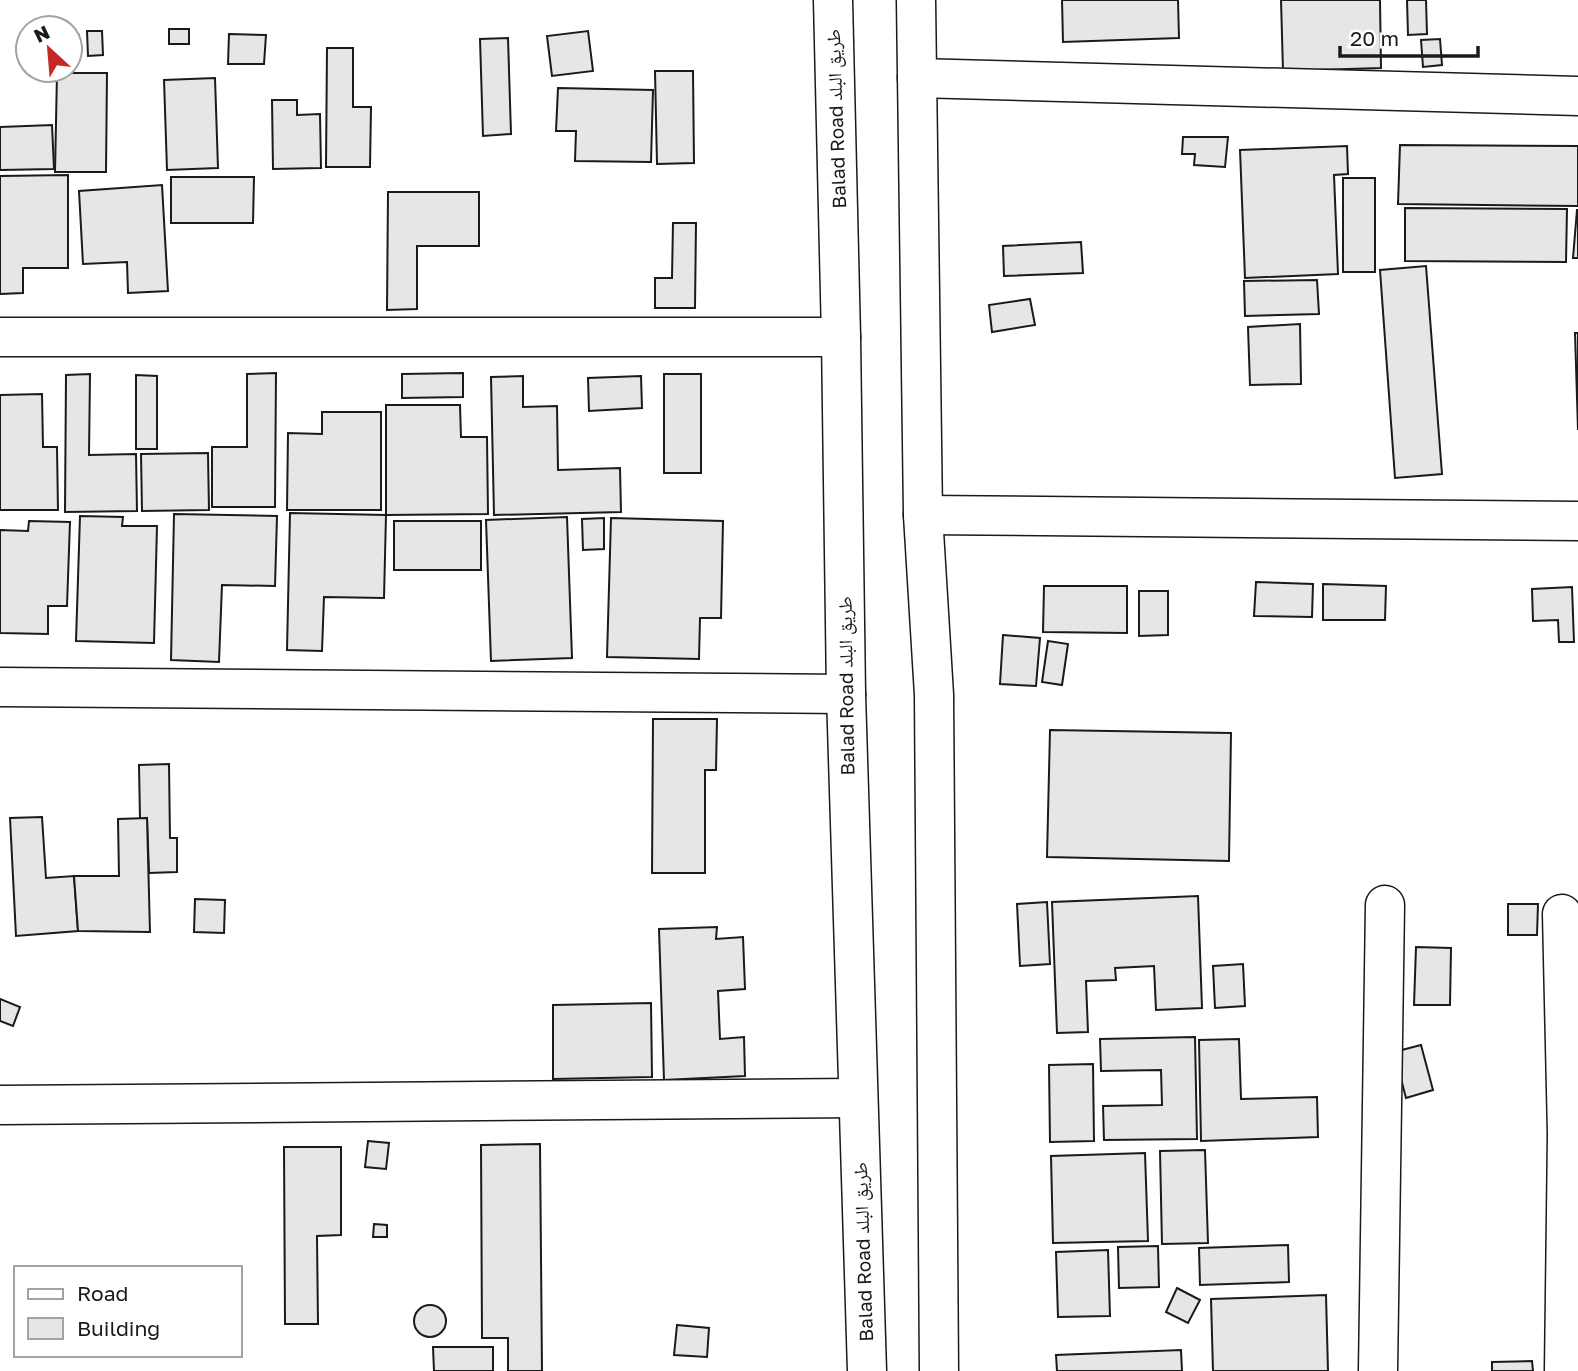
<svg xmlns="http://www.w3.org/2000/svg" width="1578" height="1371" font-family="'Golos Text','Noto Naskh Arabic',sans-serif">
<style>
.building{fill:#e6e6e6;stroke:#1a1a1a;stroke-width:2}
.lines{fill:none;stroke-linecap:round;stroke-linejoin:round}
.minor-casing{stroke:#1a1a1a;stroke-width:41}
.highway-casing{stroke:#1a1a1a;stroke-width:41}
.minor{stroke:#fff;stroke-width:38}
.highway{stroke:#fff;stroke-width:38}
.labels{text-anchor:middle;stroke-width:5;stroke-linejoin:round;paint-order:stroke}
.street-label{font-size:19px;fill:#1a1a1a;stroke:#fff}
</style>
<rect width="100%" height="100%" fill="#fff"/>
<g class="building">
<path d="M1062,0H1178L1179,38L1063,42Z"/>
<path d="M1281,0H1380L1381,68L1283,71Z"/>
<path d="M1407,0H1426L1427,34L1408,35Z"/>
<rect x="169" y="29" width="20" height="15"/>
<path d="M87,31H102L103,55L88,56Z"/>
<path d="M588,31L593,71L552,76L547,36Z"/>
<path d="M229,34L266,35L264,64H228Z"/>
<path d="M79,35V61H70V36Z"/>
<path d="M508,38L511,134L483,136L480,39Z"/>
<path d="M1440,39L1442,65L1423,67L1421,40Z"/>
<path d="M327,48H353V107H371L370,167H326Z"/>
<path d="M655,71H693L694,163L657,164Z"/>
<path d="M57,73H107L106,172H55Z"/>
<path d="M215,78L218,168L167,170L164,80Z"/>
<path d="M558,88L653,90L651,162L575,161L576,131H556Z"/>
<path d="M272,100H297V115L320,114L321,168L273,169Z"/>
<path d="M52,125L54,169L0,170V127Z"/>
<path d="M1183,137H1228L1225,167L1194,165L1195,154H1182Z"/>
<path d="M1400,145L1578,146V206L1398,204Z"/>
<path d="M1347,146L1348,174L1334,175L1338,274L1245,278L1240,150Z"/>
<path d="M68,175V268H23V293L0,294V176Z"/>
<path d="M171,177H254L253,223H171Z"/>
<rect x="1343" y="178" width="32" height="94"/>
<path d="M162,185L168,291L128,293L127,262L83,264L79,191Z"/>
<path d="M388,192H479V246H417V309L387,310Z"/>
<path d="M1405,208L1567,209L1566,262L1405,261Z"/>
<path d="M1577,210H1578V258H1573Z"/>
<path d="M673,223H696L695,308H655V278H672Z"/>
<path d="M1081,242L1083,273L1004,276L1003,246Z"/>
<path d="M1426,266L1442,474L1395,478L1380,270Z"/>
<path d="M1317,280L1319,314L1245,316L1244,281Z"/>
<path d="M1030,299L1035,325L992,332L989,305Z"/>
<path d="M1300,324L1301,384L1250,385L1248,327Z"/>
<path d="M1575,333H1578V430Z"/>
<path d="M276,373L275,507H212V447H247V374Z"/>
<path d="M463,373V397L402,398V374Z"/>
<path d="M90,374L89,455L136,454L137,511L65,512L66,375Z"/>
<rect x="664" y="374" width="37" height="99"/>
<path d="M136,375L157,376V449H136Z"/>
<path d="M523,376V407L557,406L558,470L620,468L621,512L494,515L491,377Z"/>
<path d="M641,376L642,408L589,411L588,378Z"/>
<path d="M42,394L43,447H57L58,510H0V395Z"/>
<path d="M386,405H460L461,437H487L488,514L386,515Z"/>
<path d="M322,412H381V510H287L288,433L322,434Z"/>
<path d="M208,453L209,510L142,511L141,454Z"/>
<path d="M290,513L386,515L384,598L324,597L322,651L287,650Z"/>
<path d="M174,514L277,516L275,586L222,585L219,662L171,660Z"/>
<path d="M80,516L123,517L122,526H157L154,643L76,641Z"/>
<path d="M567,517L572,658L491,661L486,520Z"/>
<path d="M604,518V549L583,550L582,519Z"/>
<path d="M611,518L723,521L721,618H700L699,659L607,657Z"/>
<path d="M29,521L70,522L67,606H48V634L0,633V530L28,531Z"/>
<rect x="394" y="521" width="87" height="49"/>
<path d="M1256,582L1313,584L1312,617L1254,616Z"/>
<path d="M1323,584L1386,586L1385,620H1323Z"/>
<path d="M1044,586H1127V633L1043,632Z"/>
<path d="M1572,587L1574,642H1559L1558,620L1533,621L1532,589Z"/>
<path d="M1139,591H1168V635L1139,636Z"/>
<path d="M1003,635L1040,638L1036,686L1000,684Z"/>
<path d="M1048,641L1068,644L1062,685L1042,682Z"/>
<path d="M653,719H717L716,770H705V873H652Z"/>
<path d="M1050,730L1231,733L1229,861L1047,857Z"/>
<path d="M169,764L170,838H177V872L149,873L147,818L140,819L139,765Z"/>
<path d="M42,817L46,878L74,876L78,931L16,936L10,818Z"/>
<path d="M147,818L150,932L78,931L74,876H119L118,819Z"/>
<path d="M1198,896L1202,1008L1156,1010L1154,966L1115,968L1116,980L1086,981L1088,1032L1057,1033L1052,902Z"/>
<path d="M195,899L225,900L224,933L194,932Z"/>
<path d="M1047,902L1050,964L1020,966L1017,904Z"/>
<path d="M1508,904H1538L1537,935H1508Z"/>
<path d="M717,927L716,939L743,937L745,989L718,991L720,1039L744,1037L745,1076L664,1080L659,929Z"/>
<path d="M1416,947L1451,948L1450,1005H1414Z"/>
<path d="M1243,964L1245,1006L1215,1008L1213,966Z"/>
<path d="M0,999L20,1007L13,1026L0,1021Z"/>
<path d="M651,1003L652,1077L553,1079V1005Z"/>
<path d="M1195,1037L1197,1139L1104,1140L1103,1106L1162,1105L1161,1070L1101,1071L1100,1039Z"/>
<path d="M1239,1039L1241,1099L1317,1097L1318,1137L1201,1141L1199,1040Z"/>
<path d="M1421,1045L1433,1090L1406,1098L1394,1052Z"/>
<path d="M1093,1064L1094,1141L1050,1142L1049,1065Z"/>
<path d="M368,1141L389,1143L386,1169L365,1167Z"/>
<path d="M540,1144L542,1371H508V1338H482L481,1145Z"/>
<path d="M284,1147H341V1235L317,1236L318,1324H285Z"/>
<path d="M1205,1150L1208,1243L1162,1244L1160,1151Z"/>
<path d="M1145,1153L1148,1241L1053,1243L1051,1156Z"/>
<path d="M374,1224L387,1225V1237H373Z"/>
<path d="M1288,1245L1289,1282L1200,1285L1199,1248Z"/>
<path d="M1158,1246L1159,1287L1119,1288L1118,1247Z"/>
<path d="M1108,1250L1110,1316L1058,1317L1056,1252Z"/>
<path d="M1177,1288L1200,1300L1188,1323L1166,1312Z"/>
<path d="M1326,1295L1328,1371H1213L1211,1299Z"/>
<circle cx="430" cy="1321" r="16"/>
<path d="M677,1325L709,1328L707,1357L674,1355Z"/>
<path d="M433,1347H493V1371H434Z"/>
<path d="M1181,1350L1182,1371H1057L1056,1355Z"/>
<path d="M1532,1361L1533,1371H1492V1362Z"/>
</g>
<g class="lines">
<g class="minor-casing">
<g id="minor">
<path d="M917,78L1578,96"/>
<path d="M0,337H841"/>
<path d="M923,515L1578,521"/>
<path d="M0,687L846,694"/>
<path d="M1562,914L1567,1134L1564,1371"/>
<path d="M0,1105L858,1098"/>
<path d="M1378,1371L1385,905"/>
</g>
</g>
<g class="highway-casing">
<g id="highway">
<path d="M833,0L841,337L846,694L867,1371"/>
<path d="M916,0L923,515L934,695L939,1371"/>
</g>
</g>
<use href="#minor" class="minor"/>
<use href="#highway" class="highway"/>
</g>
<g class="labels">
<g class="street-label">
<text transform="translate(836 119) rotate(-92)" y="7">Balad Road طريق البلد</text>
<text transform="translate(846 686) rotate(-91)" y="7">Balad Road طريق البلد</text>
<text transform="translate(863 1252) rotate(-92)" y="7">Balad Road طريق البلد</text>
</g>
</g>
<rect x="14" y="1266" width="228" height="91" fill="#ffffff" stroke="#a3a3a3" stroke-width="2"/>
<rect x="28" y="1289" width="35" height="10" fill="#ffffff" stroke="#a3a3a3" stroke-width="2"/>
<text x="77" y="1301" font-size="21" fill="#1a1a1a">Road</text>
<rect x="28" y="1318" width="35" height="21" fill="#e6e6e6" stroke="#a3a3a3" stroke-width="2"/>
<text x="77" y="1336" font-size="21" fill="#1a1a1a">Building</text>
<g transform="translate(49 49) rotate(334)"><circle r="33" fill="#ffffff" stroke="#a3a3a3" stroke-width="2"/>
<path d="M0-5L12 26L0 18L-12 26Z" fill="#c62828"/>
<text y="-10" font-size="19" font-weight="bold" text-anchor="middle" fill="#1a1a1a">N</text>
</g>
<path d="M1340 46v10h138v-10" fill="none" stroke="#1a1a1a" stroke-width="3.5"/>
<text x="1350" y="46" font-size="21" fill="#1a1a1a" stroke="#ffffff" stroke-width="5" paint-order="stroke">20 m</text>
</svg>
